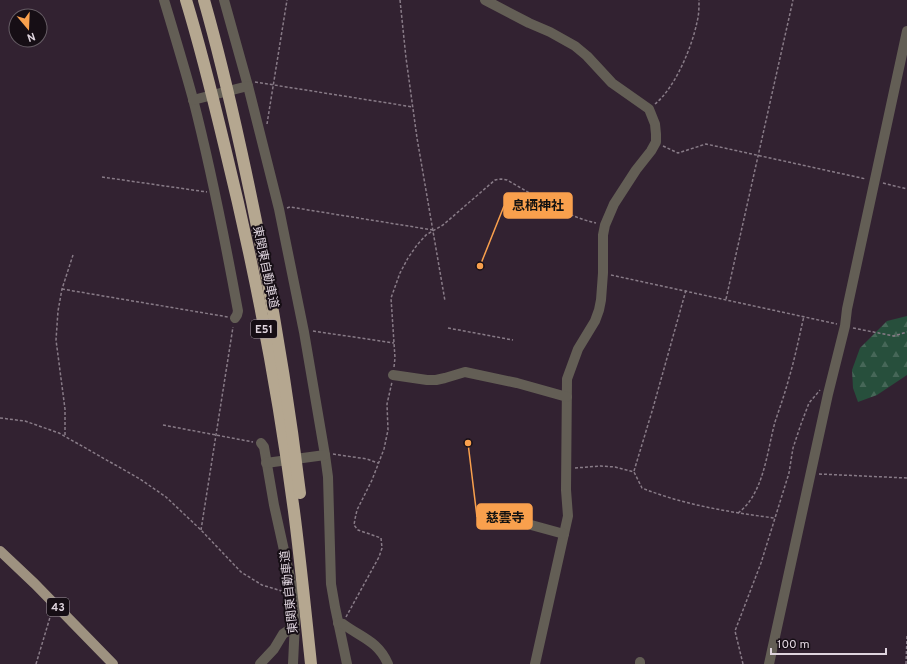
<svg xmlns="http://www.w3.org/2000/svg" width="907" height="664" font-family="Overpass,'Noto Sans JP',sans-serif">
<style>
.forest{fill:url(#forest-firs)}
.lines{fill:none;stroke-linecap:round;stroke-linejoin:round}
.path{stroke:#887b87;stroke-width:1.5;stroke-dasharray:3 2;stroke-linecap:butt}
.minor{stroke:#635e55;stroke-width:10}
.major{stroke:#9e9280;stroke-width:10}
.highway{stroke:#b5a790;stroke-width:12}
.labels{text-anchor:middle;stroke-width:4;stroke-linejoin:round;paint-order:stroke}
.shield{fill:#160e15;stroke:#a399a2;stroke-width:1}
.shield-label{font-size:11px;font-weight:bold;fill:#dfd4de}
.street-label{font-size:12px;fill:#dfd4de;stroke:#160e15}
.leader{fill:none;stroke:#f9a04d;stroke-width:1.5}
.callout-dot{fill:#f9a04d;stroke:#160e15;stroke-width:1.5}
.callout{fill:#f9a04d;stroke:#f9a04d;stroke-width:1.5}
.callout-label{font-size:13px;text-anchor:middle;font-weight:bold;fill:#111}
</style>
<defs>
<pattern id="forest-firs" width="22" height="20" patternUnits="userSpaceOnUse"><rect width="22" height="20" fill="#274f3c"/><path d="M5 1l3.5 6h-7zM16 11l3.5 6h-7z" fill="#466758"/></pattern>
</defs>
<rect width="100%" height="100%" fill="#322231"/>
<path class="forest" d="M907,316V375L877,395L858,402L853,388L852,370L860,348L887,321Z"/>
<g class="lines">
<g class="path">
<path d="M400,0L406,58L417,138L445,301"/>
<path d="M255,82L413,107"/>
<path d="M655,104C675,88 692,47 697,22C699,15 699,7 699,0"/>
<path d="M267,124L287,0"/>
<path d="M663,146L678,153L706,144L866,179"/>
<path d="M102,177L207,192"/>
<path d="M883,183L907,189"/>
<path d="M287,208L290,207L433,230"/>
<path d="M611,275L837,324"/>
<path d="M62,289L228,317"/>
<path d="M726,299L793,0"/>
<path d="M448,328L513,340"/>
<path d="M853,328L894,336L907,332"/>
<path d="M313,331L394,343"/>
<path d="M394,367L395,358L391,298L400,273L408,258L417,245L426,235L443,225L495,180L501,179L507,180C536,196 564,216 596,223"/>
<path d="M0,418L25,421L59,433L140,479L166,497L201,530L241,572L262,585L285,592"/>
<path d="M163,425L253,442"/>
<path d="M65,435V409L56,340L58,311L62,289L73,255"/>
<path d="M333,454L367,459L378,463"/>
<path d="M575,468L601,466L615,467L634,472L642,488C684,505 729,512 774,518"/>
<path d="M634,471L653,408L686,290"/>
<path d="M819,474L907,478"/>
<path d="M738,513C764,494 767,451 775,422C780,407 785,393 789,378C795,358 799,337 804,316"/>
<path d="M201,530L233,327"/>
<path d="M346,617L379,557L382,548L381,538L358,530L354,525L355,519L357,510L372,480L384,449L388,430L387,404L392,382"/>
<path d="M36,664L51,614"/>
<path d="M743,664L735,631L761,563L789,473L793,448L801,424L809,403L820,390"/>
<path d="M906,664L907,636"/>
</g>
<g class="minor">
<path d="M164,0C174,33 184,66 193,99C211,169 225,240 238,311L237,315L235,318"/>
<path d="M224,0L248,86L279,209L304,332L325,455L328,477L331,584L335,607L347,664"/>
<path d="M485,0L529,23L550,32L575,46L587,56L612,83L649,109L655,124L656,134V142L651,151L636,170L614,204L605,225L603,235V273L601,300L599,310L595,321L578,349L567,379L566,490L568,516L535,664"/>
<path d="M193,100L248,86"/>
<path d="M393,375L427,380H436L445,378L465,372L517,383L567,397"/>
<path d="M261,443L264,447L274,505L293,591L295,622L293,664"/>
<path d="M266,463L325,455"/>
<path d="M491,514L564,534"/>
<path d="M338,623L343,624C362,638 378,641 388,664"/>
<path d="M260,664L274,649L283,634L295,626"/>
<path d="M640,664V662"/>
<path d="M769,664L828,394L845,326L847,309L907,31"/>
</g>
<path class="major" d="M0,551L35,584L113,664"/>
<g class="highway">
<path d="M186,0C201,49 213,98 225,148C255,270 279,394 295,519C301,567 306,616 311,664"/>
<path d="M204,0C218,49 230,100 241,150C266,263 286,378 300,493"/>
</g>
</g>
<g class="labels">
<g class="shield">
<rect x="251" y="320" width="26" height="18" rx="3"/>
<rect x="47" y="598" width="22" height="18" rx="3"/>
</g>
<g class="shield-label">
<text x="264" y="333">E51</text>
<text x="58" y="611">43</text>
</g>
<g class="street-label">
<text transform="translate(266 267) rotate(78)" y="4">東関東自動車道</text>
<text transform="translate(289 592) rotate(-96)" y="4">東関東自動車道</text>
</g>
</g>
<path class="leader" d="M480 266L504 206M468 443L477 517"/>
<g class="callout-dot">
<circle cx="480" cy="266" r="4"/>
<circle cx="468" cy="443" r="4"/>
</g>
<g class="callout">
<rect x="504" y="193" width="68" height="25" rx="4"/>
<rect x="477" y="504" width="55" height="25" rx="4"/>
</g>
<g class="callout-label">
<text x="538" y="210">息栖神社</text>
<text x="505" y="522">慈雲寺</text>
</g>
<g transform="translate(28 28) rotate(161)"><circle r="19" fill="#160e15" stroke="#665d65"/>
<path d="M0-3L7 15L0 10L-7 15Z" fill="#f9a04d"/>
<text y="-6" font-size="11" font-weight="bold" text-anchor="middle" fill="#dfd4de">N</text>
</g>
<path d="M771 648v6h115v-6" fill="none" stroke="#dfd4de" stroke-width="2"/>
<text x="777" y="648" font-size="12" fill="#dfd4de" stroke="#160e15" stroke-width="3" paint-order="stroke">100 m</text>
</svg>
